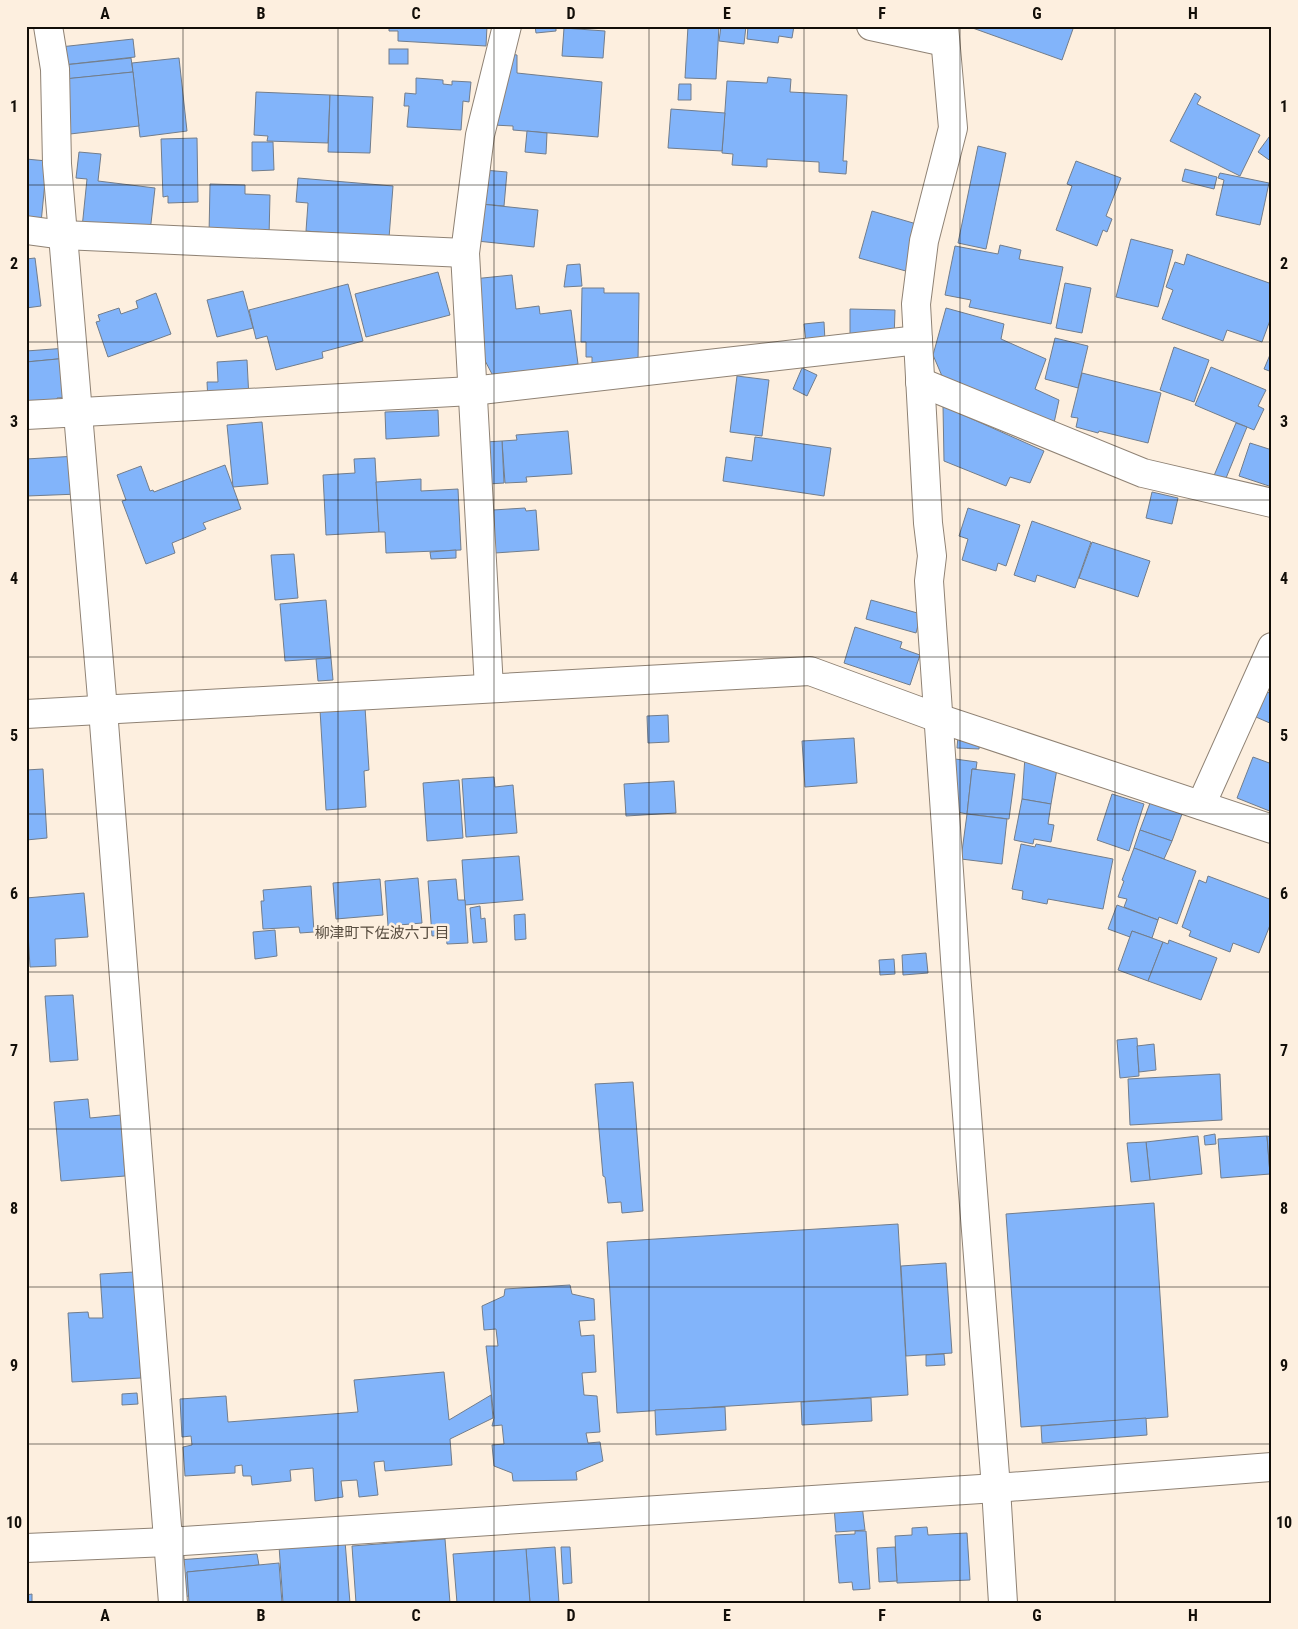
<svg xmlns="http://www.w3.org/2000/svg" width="1298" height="1629" font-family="'Roboto Condensed','Noto Sans JP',sans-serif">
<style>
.building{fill:#82b4fa;stroke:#727d8b}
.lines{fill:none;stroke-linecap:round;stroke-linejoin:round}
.street-casing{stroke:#8f8274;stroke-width:30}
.street{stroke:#fff;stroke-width:28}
.grid{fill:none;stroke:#120e08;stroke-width:1;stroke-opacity:0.55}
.labels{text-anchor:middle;stroke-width:5;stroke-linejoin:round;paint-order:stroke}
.neighbourhood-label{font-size:15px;fill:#574c3f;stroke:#fdefdf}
.neatline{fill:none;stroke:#120e08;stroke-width:2}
.grid-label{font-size:16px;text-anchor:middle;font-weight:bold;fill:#120e08}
</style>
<rect width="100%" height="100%" fill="#fdefdf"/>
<g class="building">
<path d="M389,26H487L486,46L398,41V31H389Z"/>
<path d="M535,26H556V31L536,33Z"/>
<path d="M688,26H719L716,79L685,78Z"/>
<path d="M721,26H746L744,44L719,41Z"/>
<path d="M748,26H794L792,38L779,36L778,43L747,39Z"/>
<path d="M967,26H1074L1062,60Z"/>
<path d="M564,28L605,31L603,58L562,56Z"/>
<path d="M133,39L135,57L63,65L60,47Z"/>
<rect x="389" y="49" width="19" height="15"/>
<path d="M510,54L517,55V73L602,82L598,137L513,130V126L493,125Z"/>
<path d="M131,58L133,72L66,79L64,65Z"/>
<path d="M179,58L187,131L140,137L132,63Z"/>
<path d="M133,72L139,126L70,134L64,79Z"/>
<path d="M768,77L791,79L790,92L847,95L843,161H847L846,174L819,172V162L767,159V167L732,165L733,154L722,153L727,81L767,83Z"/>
<path d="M416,78L443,80V84L452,85V81L471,82L469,102L463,101L461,130L407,127L409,106H404L405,93L416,94Z"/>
<path d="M679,84H691V100H678Z"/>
<path d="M256,92L330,95L328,143L267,141L268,136L254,135Z"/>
<path d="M1195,93L1201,97L1197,104L1260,135L1240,176L1170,141Z"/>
<path d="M330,95L373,97L370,153L328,152Z"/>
<path d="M671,109L725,113L722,151L668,148Z"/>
<path d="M527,131L547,133L546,154L525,152Z"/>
<path d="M1272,133V162L1258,152Z"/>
<path d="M197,138L198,202L168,203V196L163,197L161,139Z"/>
<path d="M252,142H273L274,170L252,171Z"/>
<path d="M978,146L1006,153L986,249L958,243Z"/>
<path d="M79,152L101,154L98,181L155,188L150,232L82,228L87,179L76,178Z"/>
<path d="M26,159L47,161L41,223L26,222Z"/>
<path d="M1076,161L1121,178L1106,216L1112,219L1107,232L1103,230L1097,246L1056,230L1072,186L1067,184Z"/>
<path d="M1185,169L1217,177L1214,189L1182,181Z"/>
<path d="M484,170L507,172L504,206L481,204Z"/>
<path d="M1220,173L1269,183L1260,225L1216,215L1224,180L1218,178Z"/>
<path d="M298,178L393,186L389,238L306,231L308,203L296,202Z"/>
<path d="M210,184L245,185V194L270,195L269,237L209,235Z"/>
<path d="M481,204L538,210L534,247L477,241Z"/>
<path d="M872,211L920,225L913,273L859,258Z"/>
<path d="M1131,239L1173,250L1158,307L1116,297Z"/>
<path d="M1000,245L1021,250L1019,259L1063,267L1051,324L969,307L971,300L945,295L955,246L998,254Z"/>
<path d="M1187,254L1272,284V315L1262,342L1227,330L1223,341L1162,319L1173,290L1166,287L1175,262L1184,265Z"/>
<path d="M35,258L41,306L26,308V259Z"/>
<path d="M580,264L582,286L564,287L567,265Z"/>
<path d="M438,272L450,315L366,337L355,294Z"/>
<path d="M512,275L516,309L539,306L540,314L571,310L578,364L493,376L481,353L473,279Z"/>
<path d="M1065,283L1091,288L1082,333L1056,328Z"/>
<path d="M348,284L363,341L322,352L323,358L276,370L267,336L256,339L249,310Z"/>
<path d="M582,288H604V293H639L638,361L592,368V357H586V342H581Z"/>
<path d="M243,291L253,328L217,337L207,300Z"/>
<path d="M156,293L171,334L108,357L96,322L100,321L98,315L119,308L121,314L138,308L136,301Z"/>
<path d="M946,308L1004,324L1001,339L1046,359L1035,389L1059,400L1054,423L942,376L933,355Z"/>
<path d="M850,309L895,310L894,340L850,339Z"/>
<path d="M824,322L825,341L806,342L804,324Z"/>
<path d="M1055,338L1088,346L1078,388L1045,379Z"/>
<path d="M1174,347L1209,360L1194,402L1160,390Z"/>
<path d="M67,348L68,358L26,362V351Z"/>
<path d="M1272,350V372L1264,369Z"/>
<path d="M68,358L71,397L57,398L58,408L26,404V362Z"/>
<path d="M247,360L249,399L208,401L207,382H218L217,362Z"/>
<path d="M1211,367L1266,390L1258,406L1264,409L1254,430L1195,405Z"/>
<path d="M802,368L817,375L807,396L793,389Z"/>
<path d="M1082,373L1161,393L1148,443L1099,431L1098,433L1076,427L1078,418L1071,417Z"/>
<path d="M737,376L769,380L762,436L730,432Z"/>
<path d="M943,406L1044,451L1030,483L1010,477L1006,486L944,461Z"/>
<path d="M438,410L439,436L386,439L385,412Z"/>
<path d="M262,422L268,484L233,487L227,425Z"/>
<path d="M1236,423L1247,427L1224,483L1213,478Z"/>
<path d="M568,431L572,474L526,477L527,482L505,483L502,441L517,440L516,435Z"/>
<path d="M755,437L831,448L824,496L723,481L726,457L752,461Z"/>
<path d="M502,441L504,483L488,484L485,442Z"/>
<path d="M1250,443L1272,450V487L1239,476Z"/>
<path d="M77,456L79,494L27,496L26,459Z"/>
<path d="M375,458L379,532L326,535L323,475L355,473L354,459Z"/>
<path d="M225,465L241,509L203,523L206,529L172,543L175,553L146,564L122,501L126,500L117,475L141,466L150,491L153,490L154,492Z"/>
<path d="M421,479V491L458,489L461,550L386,553L385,532H379L376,482Z"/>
<path d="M1152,492L1178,498L1172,524L1146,518Z"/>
<path d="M525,508L526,511L536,510L539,550L495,553L493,510Z"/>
<path d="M968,508L1020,525L1006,566L998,563L996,571L962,560L968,539L959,536Z"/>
<path d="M1032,521L1091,542L1075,588L1037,575L1035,582L1014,575Z"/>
<path d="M1092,542L1150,561L1138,597L1079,578Z"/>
<path d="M456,550V558L431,559L430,552Z"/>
<path d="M294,554L298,598L275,600L271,555Z"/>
<path d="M326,600L331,658L285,661L280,604Z"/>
<path d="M871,600L921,614L916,633L866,619Z"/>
<path d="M855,627L902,642L900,648L920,655L910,685L844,663Z"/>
<path d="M331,658L333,680L318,681L316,659Z"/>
<path d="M1267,692L1272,694V724L1256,717Z"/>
<path d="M365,707L369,770L364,771L366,807L326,810L320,710Z"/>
<path d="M668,715L669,742L648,743L647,716Z"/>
<path d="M958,736L980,738L979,749L957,748Z"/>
<path d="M854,738L857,783L805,787L802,741Z"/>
<path d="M1025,757L1058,763L1051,804L1022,799Z"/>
<path d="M1253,757L1272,764V812L1237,798Z"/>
<path d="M955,759L977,762L976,769H972L967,814L958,812Z"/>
<path d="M43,769L47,838L26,840V770Z"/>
<path d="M972,769L1015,774L1009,819L967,814Z"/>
<path d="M494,777L495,787L513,785L517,833L466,837L462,779Z"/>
<path d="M459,780L463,838L427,841L423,783Z"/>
<path d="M674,781L676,813L626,816L624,784Z"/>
<path d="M1112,794L1144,804L1129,851L1097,840Z"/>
<path d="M1022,799L1051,804L1048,824L1054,825L1051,842L1034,839L1033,844L1014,840Z"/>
<path d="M1150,803L1182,814L1172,841L1140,830Z"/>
<path d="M967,814L1007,819L1002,864L961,859Z"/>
<path d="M1140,830L1172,841L1164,859L1134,848Z"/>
<path d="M1021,844L1035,847L1036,844L1113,859L1103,909L1048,899L1047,904L1022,899L1023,891L1012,889Z"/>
<path d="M1134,848L1196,871L1177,924L1159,917L1158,920L1124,907L1127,899L1118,897L1124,881L1122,880Z"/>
<path d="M519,856L523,900L465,905L462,860Z"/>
<path d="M1208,876L1272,900V920L1259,953L1233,943L1230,952L1189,936L1191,931L1182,927L1199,880L1206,883Z"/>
<path d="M418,878L422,923L388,926L385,881Z"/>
<path d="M380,879L383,915L336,919L333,883Z"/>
<path d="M456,879L458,900H465L468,943L447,944L446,935L432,936L428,881Z"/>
<path d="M311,886L314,932L300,933L299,927L263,929L261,901H264L263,890Z"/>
<path d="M84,893L88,937L55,939L56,966L30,967L26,898Z"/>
<path d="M1117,905L1158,920L1152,938L1132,931L1130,937L1108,929Z"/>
<path d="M480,906L481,919L485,918L487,942L473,943L470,908Z"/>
<path d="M525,914L526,939L515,940L514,915Z"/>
<path d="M275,930L277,956L255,959L253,932Z"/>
<path d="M1132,931L1163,942L1148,981L1118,970Z"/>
<path d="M1169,940L1217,958L1201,1000L1148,981L1163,942L1168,944Z"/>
<path d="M926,953L928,973L903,975L902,955Z"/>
<path d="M894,959L895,974L880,975L879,960Z"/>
<path d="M73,995L78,1060L50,1062L45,996Z"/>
<path d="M1137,1038L1139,1076L1120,1078L1117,1040Z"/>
<path d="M1154,1044L1156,1070L1139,1072L1137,1046Z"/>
<path d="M1220,1074L1222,1120L1130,1125L1128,1079Z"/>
<path d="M633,1082L643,1211L622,1213L621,1202L608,1203L605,1177L603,1176L595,1084Z"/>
<path d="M88,1099L90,1118L121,1115L125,1176L61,1181L54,1102Z"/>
<path d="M1215,1134L1216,1144L1205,1145L1204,1136Z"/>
<path d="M1198,1136L1202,1174L1150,1180L1146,1142Z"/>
<path d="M1267,1136L1270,1174L1221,1178L1218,1139Z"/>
<path d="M1267,1136L1272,1137V1174H1270Z"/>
<path d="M1146,1142L1150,1180L1131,1182L1127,1143Z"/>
<path d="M1154,1203L1168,1417L1021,1427L1006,1214Z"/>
<path d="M898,1224L908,1395L617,1413L607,1242Z"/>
<path d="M946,1263L952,1353L906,1356L901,1266Z"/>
<path d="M134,1272L141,1378L72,1382L68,1313L88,1312L89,1318H103L100,1274Z"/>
<path d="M570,1285L572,1294L594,1299L595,1320L579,1321L581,1336L594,1335L596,1372L582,1373L584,1395L597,1396L600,1432L586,1433L588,1443L600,1442L603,1461L576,1472L577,1480L513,1481L512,1473L494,1466L492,1445L504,1444L502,1425L492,1426L494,1418L486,1346H498L496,1329L484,1330L482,1306L504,1296L505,1289Z"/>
<path d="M944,1354L945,1365L926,1366V1355Z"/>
<path d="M444,1372L449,1420L491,1395L493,1418L450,1439L452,1465L385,1471L384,1461L374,1462L378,1495L359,1497L357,1480L341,1481L343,1497L315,1501L313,1468L290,1470L291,1481L252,1485L251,1476H243L242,1465L235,1466V1473L185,1476L183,1447L192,1445L191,1436L182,1437L180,1399L226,1396L228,1422L358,1412L354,1380Z"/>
<path d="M137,1393L138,1404L122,1405V1394Z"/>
<path d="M871,1398L872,1421L802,1425L801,1402Z"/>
<path d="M725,1407L726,1430L656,1435L655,1410Z"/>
<path d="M1146,1418L1147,1435L1042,1443L1041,1426Z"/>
<path d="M862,1505L865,1530L836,1532L834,1507Z"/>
<path d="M927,1527L928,1535L967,1533L970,1580L897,1583L895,1536L912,1535V1528Z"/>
<path d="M855,1531H866L870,1589L853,1590L852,1582L839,1583L835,1535L855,1534Z"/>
<path d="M445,1539L450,1603H356L352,1546Z"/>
<path d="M345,1541L350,1603H283L279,1546Z"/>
<path d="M555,1547L559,1603H530L526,1549Z"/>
<path d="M561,1547H570L572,1583L563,1584Z"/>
<path d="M895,1547L897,1581L879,1582L877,1548Z"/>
<path d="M526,1549L530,1603H457L453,1554Z"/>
<path d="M257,1554L259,1565L187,1572L189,1596L181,1597L178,1560Z"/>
<path d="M279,1563L282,1603H189L187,1572Z"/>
<path d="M32,1594V1603H26V1595Z"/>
</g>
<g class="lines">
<g class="street-casing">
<g id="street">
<path d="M48,26L55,69L57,164L103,710L173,1603"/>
<path d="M871,26L945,42"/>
<path d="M944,26L953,128L924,241L916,304L928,523L932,556L929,581L956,973L996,1488L1003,1603"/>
<path d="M26,230L63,235L465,253"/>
<path d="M920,382L1143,473L1272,503"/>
<path d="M26,415L472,391L918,340"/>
<path d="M489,688L465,253L480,135L507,26"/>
<path d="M26,714L810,671L938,718L1272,829"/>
<path d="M1201,805L1272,647"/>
<path d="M26,1548L168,1542L996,1488L1272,1467"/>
</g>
</g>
<use href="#street" class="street"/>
</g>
<path class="grid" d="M183,26V1603M338,26V1603M494,26V1603M649,26V1603M804,26V1603M960,26V1603M1115,26V1603M26,185H1272M26,342H1272M26,500H1272M26,657H1272M26,814H1272M26,972H1272M26,1129H1272M26,1287H1272M26,1444H1272"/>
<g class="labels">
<g class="neighbourhood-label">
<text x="382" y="938">柳津町下佐波六丁目</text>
</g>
</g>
<rect width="1298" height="1629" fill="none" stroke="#fdefdf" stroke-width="55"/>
<rect x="28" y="28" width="1242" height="1574" class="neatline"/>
<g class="grid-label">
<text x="105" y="19">A</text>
<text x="261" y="19">B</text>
<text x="416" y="19">C</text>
<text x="571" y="19">D</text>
<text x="727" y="19">E</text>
<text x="882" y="19">F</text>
<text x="1037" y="19">G</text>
<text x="1193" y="19">H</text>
<text x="14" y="112">1</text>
<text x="1284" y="112">1</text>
<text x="14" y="269">2</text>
<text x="1284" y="269">2</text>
<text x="14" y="427">3</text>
<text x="1284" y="427">3</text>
<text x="14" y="584">4</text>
<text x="1284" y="584">4</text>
<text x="14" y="741">5</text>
<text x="1284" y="741">5</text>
<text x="14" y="899">6</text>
<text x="1284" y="899">6</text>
<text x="14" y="1056">7</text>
<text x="1284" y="1056">7</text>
<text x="14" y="1214">8</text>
<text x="1284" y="1214">8</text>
<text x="14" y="1371">9</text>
<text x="1284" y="1371">9</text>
<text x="14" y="1528">10</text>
<text x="1284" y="1528">10</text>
<text x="105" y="1621">A</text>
<text x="261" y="1621">B</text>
<text x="416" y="1621">C</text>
<text x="571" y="1621">D</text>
<text x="727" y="1621">E</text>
<text x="882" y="1621">F</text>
<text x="1037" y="1621">G</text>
<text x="1193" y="1621">H</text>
</g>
</svg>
